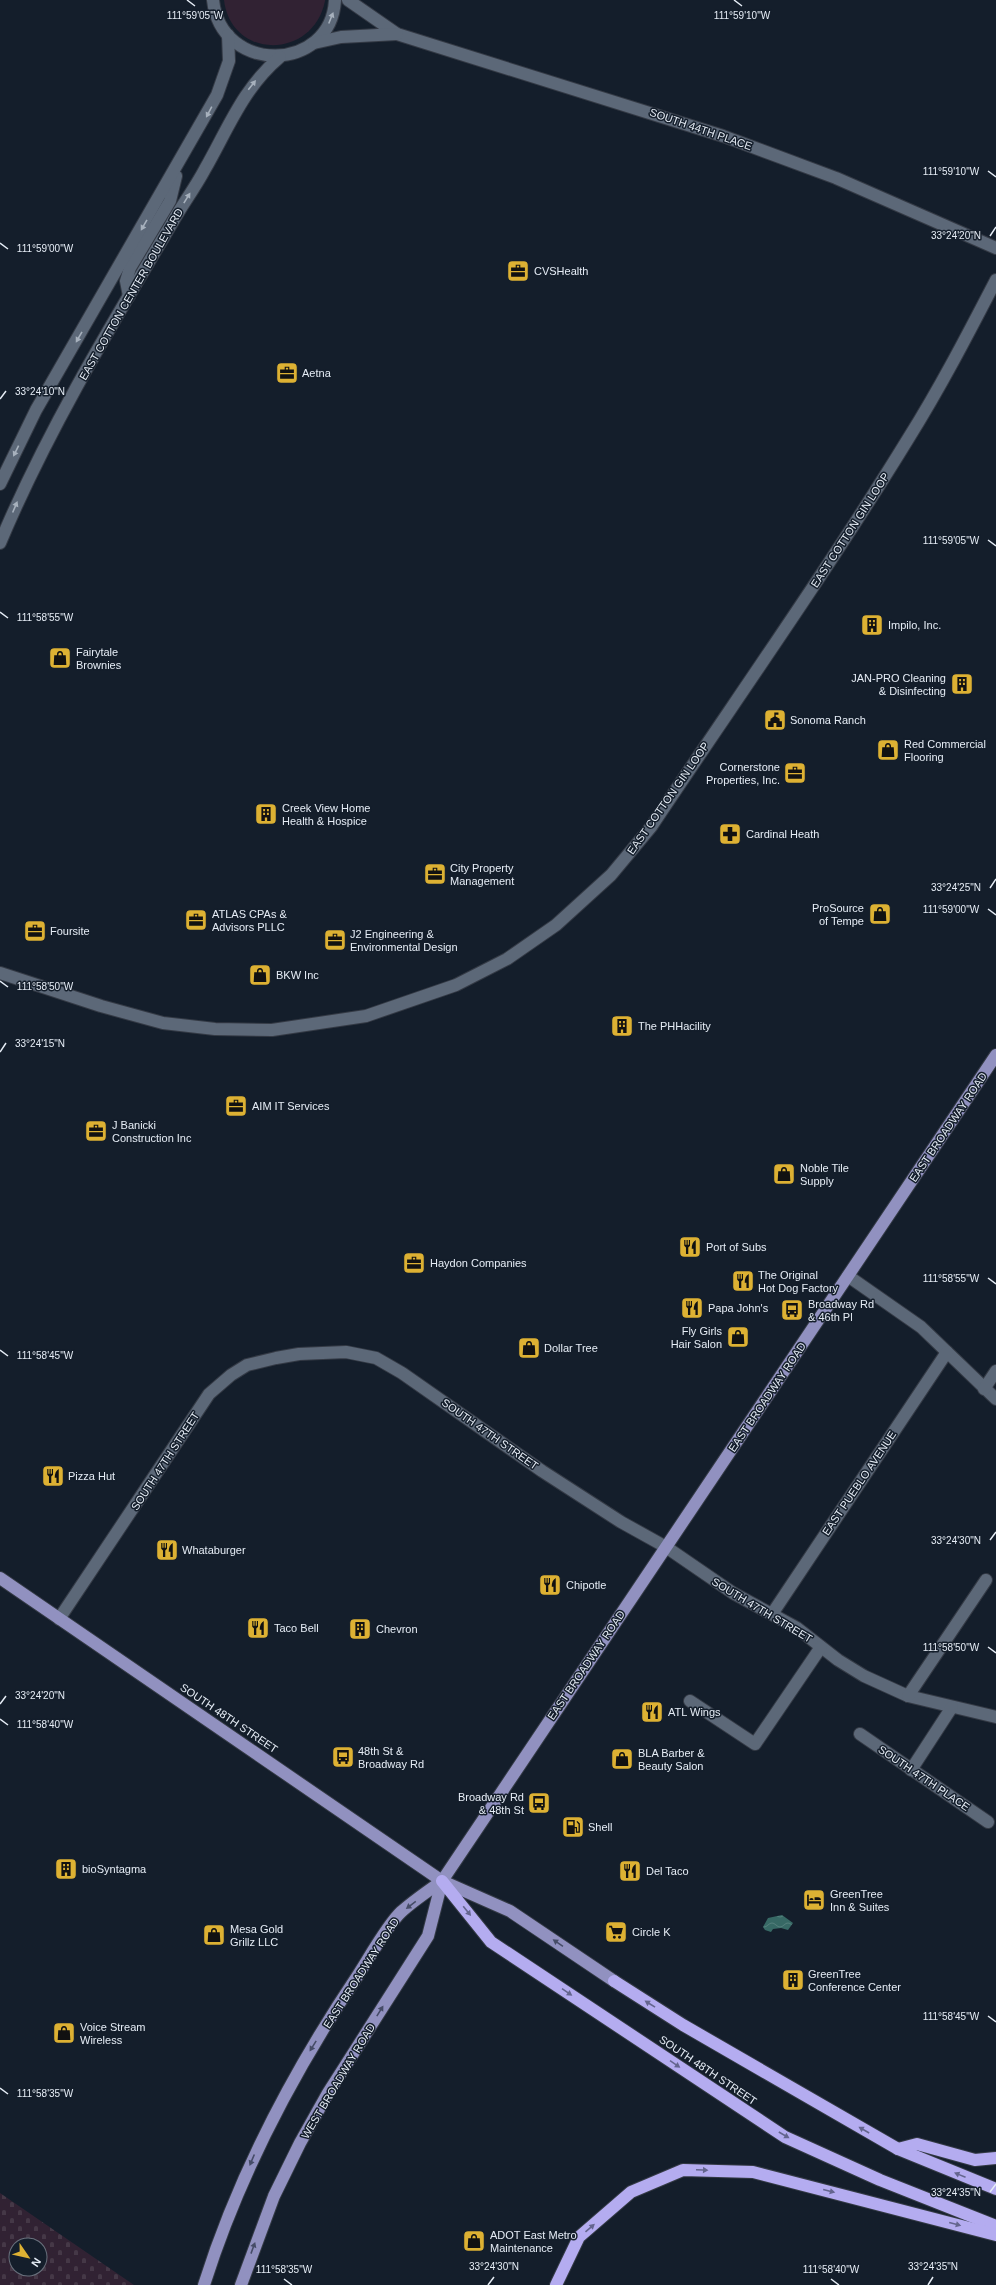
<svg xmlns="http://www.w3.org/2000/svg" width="996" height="2285" font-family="Helvetica,sans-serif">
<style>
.grass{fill:#312233}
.cemetery{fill:url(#cemetery-stones);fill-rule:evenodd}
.water{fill:url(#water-waves)}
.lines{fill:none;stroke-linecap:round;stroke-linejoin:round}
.minor-casing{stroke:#343a45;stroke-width:14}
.major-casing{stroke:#343a45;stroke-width:14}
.highway-casing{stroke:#343a45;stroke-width:14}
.minor{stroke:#5c6878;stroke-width:12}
.major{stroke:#9191c0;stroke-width:12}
.highway{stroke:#b4acf0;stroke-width:12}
.oneway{fill:#a7b1bd}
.oneway2{fill:#464c67}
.oneway3{fill:#64658e}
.ticks{fill:none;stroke:#e5ecf5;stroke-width:1.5}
.labels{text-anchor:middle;stroke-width:3;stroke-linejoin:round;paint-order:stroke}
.street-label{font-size:11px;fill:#e5ecf5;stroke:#141e2b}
.poi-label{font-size:11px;fill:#e5ecf5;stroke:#141e2b;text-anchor:start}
.ticks-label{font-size:10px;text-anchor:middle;fill:#e5ecf5;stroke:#141e2b;stroke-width:3;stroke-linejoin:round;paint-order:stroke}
</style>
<defs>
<pattern id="cemetery-stones" width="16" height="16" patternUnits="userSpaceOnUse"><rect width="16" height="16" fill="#312233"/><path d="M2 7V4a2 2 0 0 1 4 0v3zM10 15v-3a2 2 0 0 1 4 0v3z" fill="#453847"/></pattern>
<pattern id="water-waves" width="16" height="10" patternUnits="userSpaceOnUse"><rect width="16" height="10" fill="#376965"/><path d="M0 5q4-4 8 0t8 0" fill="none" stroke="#547f7c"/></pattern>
</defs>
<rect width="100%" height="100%" fill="#141e2b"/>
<path class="grass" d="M224,0H325V1C313,60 231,60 224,0Z"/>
<path class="cemetery" d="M0,2193L134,2285H0ZM16,2245H40V2269H16Z"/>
<path class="water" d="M782,1915L793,1923L788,1930L781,1928L773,1929L771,1932L765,1930L763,1927L768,1918Z"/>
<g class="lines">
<g class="minor-casing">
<g id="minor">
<path d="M213,0C221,75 331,73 335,0"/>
<path d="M348,0L397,34L723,136L836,178L996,248"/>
<path d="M314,43L341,37L397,34"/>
<path d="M129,296L126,281L130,268L170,201L176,176"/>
<path d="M0,484L36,410L217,95L229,61L228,35"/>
<path d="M0,543C47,431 110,327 172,223C182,205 195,188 205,169C228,129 243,88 280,57"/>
<path d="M0,973L101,1006L163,1023L215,1029L272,1030L366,1016L456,985L507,959L556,925L611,875L651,827C737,698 827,571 908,439C940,388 968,334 996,280"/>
<path d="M848,1276L921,1327L996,1399"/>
<path d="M984,1389L996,1371"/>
<path d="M772,1614L947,1352"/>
<path d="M59,1619L209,1394L231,1375L247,1365L276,1358L299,1354L346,1352L376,1358L402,1373L542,1471L621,1522L666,1547L733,1593L797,1628L838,1660L864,1676L908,1696L996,1717"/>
<path d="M908,1696L986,1580"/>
<path d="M690,1701L755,1744L821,1647"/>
<path d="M860,1734L988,1822"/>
<path d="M911,1770L952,1707"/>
</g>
</g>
<g class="major-casing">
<g id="major">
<path d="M0,1578L442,1881L510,1911L614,1981"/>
<path d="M204,2285C239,2174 293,2072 358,1975C369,1958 388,1924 401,1912C413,1901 428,1891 442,1881L996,1055"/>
<path d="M241,2285L274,2196L300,2143L328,2093L428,1936L442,1881"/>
</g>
</g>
<g class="highway-casing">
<g id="highway">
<path d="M442,1881L491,1942L785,2137L880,2180L996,2226"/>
<path d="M614,1981L683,2025L898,2149L996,2189"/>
<path d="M898,2149L917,2144L975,2160L996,2158"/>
<path d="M556,2285L579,2237L631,2192L683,2170L753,2172L996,2235"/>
</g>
</g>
<use href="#minor" class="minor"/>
<use href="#major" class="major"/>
<use href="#highway" class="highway"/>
</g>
<defs><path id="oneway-solid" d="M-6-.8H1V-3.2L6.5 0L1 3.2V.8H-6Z"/></defs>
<g class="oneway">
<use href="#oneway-solid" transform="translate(331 18) rotate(-68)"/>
<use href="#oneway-solid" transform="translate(252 85) rotate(-52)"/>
<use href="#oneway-solid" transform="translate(209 112) rotate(118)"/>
<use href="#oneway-solid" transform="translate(187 198) rotate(-58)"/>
<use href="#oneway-solid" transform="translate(144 225) rotate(120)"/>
<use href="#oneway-solid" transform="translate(79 337) rotate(120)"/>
<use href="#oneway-solid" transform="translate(16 451) rotate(116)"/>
<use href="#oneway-solid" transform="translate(15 507) rotate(-67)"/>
</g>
<g class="oneway2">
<use href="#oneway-solid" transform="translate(411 1905) rotate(143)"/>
<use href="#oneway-solid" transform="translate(558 1943) rotate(-146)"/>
<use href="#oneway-solid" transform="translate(380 2011) rotate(-58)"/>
<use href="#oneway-solid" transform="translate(313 2046) rotate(122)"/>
<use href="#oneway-solid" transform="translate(252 2160) rotate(113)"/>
<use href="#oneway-solid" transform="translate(253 2248) rotate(-70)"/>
</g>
<g class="oneway3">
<use href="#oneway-solid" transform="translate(467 1911) rotate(51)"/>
<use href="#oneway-solid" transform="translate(567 1992) rotate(34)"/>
<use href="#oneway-solid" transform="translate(650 2004) rotate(-148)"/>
<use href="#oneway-solid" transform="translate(675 2064) rotate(34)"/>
<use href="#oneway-solid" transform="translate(864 2130) rotate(-150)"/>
<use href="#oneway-solid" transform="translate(784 2135) rotate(30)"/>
<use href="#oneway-solid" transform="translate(702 2170) rotate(2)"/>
<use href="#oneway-solid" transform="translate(960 2175) rotate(-158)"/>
<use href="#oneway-solid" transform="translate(829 2191) rotate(14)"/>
<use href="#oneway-solid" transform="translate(955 2224) rotate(15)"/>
<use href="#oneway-solid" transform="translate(590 2228) rotate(-41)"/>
</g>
<path class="ticks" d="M187,0L195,6M734,0L742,6M988,171L996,177M990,236L996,227M0,243L8,249M0,399L6,391M988,540L996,546M0,612L8,618M990,888L996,879M988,909L996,915M0,981L8,987M0,1052L6,1043M988,1278L996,1284M0,1350L8,1356M990,1540L996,1532M988,1647L996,1653M0,1704L6,1696M0,1719L8,1725M988,2016L996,2022M0,2088L8,2094M990,2192L996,2184M284,2279L292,2285M831,2279L839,2285M488,2285L494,2277M928,2285L933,2277"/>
<defs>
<g id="office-square" transform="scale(1.15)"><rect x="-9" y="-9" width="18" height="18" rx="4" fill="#ddb133" stroke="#141e2b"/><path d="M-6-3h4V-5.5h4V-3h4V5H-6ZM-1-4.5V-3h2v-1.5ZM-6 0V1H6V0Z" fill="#111"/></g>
<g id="building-square" transform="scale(1.15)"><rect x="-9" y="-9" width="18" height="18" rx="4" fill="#ddb133" stroke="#141e2b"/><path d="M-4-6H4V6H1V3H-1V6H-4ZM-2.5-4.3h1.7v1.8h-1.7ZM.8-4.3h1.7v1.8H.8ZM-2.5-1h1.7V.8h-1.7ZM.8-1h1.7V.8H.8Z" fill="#111"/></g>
<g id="shop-square" transform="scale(1.15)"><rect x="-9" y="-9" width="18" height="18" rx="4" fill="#ddb133" stroke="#141e2b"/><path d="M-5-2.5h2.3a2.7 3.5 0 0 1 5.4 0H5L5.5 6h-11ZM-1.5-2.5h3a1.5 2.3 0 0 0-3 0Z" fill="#111"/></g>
<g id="civic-square" transform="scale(1.15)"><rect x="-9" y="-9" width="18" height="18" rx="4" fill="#ddb133" stroke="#141e2b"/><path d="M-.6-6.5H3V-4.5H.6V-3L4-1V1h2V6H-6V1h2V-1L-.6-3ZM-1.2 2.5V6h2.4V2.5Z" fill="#111"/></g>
<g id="pharmacy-square" transform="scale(1.15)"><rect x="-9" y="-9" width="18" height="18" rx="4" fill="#ddb133" stroke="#141e2b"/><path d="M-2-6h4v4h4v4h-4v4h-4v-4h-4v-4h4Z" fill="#111"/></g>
<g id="restaurant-square" transform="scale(1.15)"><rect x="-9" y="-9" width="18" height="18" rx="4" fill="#ddb133" stroke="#141e2b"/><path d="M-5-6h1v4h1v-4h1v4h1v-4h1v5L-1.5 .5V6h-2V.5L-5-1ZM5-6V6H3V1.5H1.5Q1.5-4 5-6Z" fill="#111"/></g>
<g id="bus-square" transform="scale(1.15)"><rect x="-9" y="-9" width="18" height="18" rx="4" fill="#ddb133" stroke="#141e2b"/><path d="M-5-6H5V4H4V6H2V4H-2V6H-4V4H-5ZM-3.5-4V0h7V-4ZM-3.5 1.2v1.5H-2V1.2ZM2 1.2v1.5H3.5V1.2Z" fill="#111"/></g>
<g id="fuel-square" transform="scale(1.15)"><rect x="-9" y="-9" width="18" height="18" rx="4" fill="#ddb133" stroke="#141e2b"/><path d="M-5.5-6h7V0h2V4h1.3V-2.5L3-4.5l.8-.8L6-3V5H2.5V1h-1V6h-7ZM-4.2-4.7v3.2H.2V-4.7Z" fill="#111"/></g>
<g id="hotel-square" transform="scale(1.15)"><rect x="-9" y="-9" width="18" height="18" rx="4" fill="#ddb133" stroke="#141e2b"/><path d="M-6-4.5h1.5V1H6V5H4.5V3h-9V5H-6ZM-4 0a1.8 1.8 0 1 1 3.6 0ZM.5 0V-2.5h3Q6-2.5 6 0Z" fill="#111"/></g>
<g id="supermarket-square" transform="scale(1.15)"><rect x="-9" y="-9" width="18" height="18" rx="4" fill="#ddb133" stroke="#141e2b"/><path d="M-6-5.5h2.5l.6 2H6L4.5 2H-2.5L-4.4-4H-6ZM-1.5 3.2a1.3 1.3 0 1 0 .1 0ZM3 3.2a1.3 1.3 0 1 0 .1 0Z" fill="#111"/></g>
</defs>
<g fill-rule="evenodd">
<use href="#office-square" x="518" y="271"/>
<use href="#office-square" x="287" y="373"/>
<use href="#building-square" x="872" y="625"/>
<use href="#shop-square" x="60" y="658"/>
<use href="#building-square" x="962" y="684"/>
<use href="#civic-square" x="775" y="720"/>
<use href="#shop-square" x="888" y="750"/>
<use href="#office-square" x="795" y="773"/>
<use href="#building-square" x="266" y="814"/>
<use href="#pharmacy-square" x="730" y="834"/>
<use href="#office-square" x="435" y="874"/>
<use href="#shop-square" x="880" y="914"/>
<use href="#office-square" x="196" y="920"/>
<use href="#office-square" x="35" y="931"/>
<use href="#office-square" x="335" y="940"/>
<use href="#shop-square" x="260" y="975"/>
<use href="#building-square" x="622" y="1026"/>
<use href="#office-square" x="236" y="1106"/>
<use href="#office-square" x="96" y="1131"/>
<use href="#shop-square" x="784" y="1174"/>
<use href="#restaurant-square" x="690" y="1247"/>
<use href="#office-square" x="414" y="1263"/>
<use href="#restaurant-square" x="743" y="1281"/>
<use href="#restaurant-square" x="692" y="1308"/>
<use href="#bus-square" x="792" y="1310"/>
<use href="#shop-square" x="738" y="1337"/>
<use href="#shop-square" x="529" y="1348"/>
<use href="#restaurant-square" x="53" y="1476"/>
<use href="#restaurant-square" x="167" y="1550"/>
<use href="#restaurant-square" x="550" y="1585"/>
<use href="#restaurant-square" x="258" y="1628"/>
<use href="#building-square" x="360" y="1629"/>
<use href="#restaurant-square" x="652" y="1712"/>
<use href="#bus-square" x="343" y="1757"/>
<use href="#shop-square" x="622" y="1759"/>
<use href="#bus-square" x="539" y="1803"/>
<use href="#fuel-square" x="573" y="1827"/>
<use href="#building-square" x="66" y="1869"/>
<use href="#restaurant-square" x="630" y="1871"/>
<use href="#hotel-square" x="814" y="1900"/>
<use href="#supermarket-square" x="616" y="1932"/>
<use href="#shop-square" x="214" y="1935"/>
<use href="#building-square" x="793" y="1980"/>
<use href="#shop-square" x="64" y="2033"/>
<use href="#shop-square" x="474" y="2241"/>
</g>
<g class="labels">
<g class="street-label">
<text transform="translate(701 129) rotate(19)" y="4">SOUTH 44TH PLACE</text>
<text transform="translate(131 294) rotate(-60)" y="4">EAST COTTON CENTER BOULEVARD</text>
<text transform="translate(850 530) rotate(-57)" y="4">EAST COTTON GIN LOOP</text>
<text transform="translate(668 798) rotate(-55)" y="4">EAST COTTON GIN LOOP</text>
<text transform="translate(948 1127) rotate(-56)" y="4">EAST BROADWAY ROAD</text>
<text transform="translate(767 1397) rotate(-56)" y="4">EAST BROADWAY ROAD</text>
<text transform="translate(490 1434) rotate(35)" y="4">SOUTH 47TH STREET</text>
<text transform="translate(165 1461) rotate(-57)" y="4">SOUTH 47TH STREET</text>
<text transform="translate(859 1483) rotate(-56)" y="4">EAST PUEBLO AVENUE</text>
<text transform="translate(762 1610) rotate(31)" y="4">SOUTH 47TH STREET</text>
<text transform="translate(586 1665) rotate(-56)" y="4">EAST BROADWAY ROAD</text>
<text transform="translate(229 1718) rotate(34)" y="4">SOUTH 48TH STREET</text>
<text transform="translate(924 1778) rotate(34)" y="4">SOUTH 47TH PLACE</text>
<text transform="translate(361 1973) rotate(-57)" y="4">EAST BROADWAY ROAD</text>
<text transform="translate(708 2070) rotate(34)" y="4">SOUTH 48TH STREET</text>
<text transform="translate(338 2081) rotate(-59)" y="4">WEST BROADWAY ROAD</text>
</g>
<g class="poi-label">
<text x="534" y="275">CVSHealth</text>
<text x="302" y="377">Aetna</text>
<text x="888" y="629">Impilo, Inc.</text>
<text x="76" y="656">Fairytale<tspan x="76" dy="13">Brownies</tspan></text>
<text x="946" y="682" text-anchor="end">JAN-PRO Cleaning<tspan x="946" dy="13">&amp; Disinfecting</tspan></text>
<text x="790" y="724">Sonoma Ranch</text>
<text x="904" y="748">Red Commercial<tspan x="904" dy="13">Flooring</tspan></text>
<text x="780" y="771" text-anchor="end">Cornerstone<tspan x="780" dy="13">Properties, Inc.</tspan></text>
<text x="282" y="812">Creek View Home<tspan x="282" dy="13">Health &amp; Hospice</tspan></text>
<text x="746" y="838">Cardinal Heath</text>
<text x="450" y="872">City Property<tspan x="450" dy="13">Management</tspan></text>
<text x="864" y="912" text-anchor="end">ProSource<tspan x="864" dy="13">of Tempe</tspan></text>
<text x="212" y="918">ATLAS CPAs &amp;<tspan x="212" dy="13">Advisors PLLC</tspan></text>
<text x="50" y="935">Foursite</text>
<text x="350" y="938">J2 Engineering &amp;<tspan x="350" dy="13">Environmental Design</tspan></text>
<text x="276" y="979">BKW Inc</text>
<text x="638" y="1030">The PHHacility</text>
<text x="252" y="1110">AIM IT Services</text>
<text x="112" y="1129">J Banicki<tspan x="112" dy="13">Construction Inc</tspan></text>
<text x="800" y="1172">Noble Tile<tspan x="800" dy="13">Supply</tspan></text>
<text x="706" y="1251">Port of Subs</text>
<text x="430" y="1267">Haydon Companies</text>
<text x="758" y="1279">The Original<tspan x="758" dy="13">Hot Dog Factory</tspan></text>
<text x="808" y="1308">Broadway Rd<tspan x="808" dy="13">&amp; 46th Pl</tspan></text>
<text x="708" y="1312">Papa John's</text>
<text x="722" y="1335" text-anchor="end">Fly Girls<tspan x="722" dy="13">Hair Salon</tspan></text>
<text x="544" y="1352">Dollar Tree</text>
<text x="68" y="1480">Pizza Hut</text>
<text x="182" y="1554">Whataburger</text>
<text x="566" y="1589">Chipotle</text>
<text x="274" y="1632">Taco Bell</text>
<text x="376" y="1633">Chevron</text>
<text x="668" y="1716">ATL Wings</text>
<text x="358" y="1755">48th St &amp;<tspan x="358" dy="13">Broadway Rd</tspan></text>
<text x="638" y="1757">BLA Barber &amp;<tspan x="638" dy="13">Beauty Salon</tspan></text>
<text x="524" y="1801" text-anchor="end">Broadway Rd<tspan x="524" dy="13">&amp; 48th St</tspan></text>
<text x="588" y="1831">Shell</text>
<text x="82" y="1873">bioSyntagma</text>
<text x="646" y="1875">Del Taco</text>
<text x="830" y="1898">GreenTree<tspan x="830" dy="13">Inn &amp; Suites</tspan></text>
<text x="230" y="1933">Mesa Gold<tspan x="230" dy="13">Grillz LLC</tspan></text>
<text x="632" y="1936">Circle K</text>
<text x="808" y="1978">GreenTree<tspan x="808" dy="13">Conference Center</tspan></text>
<text x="80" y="2031">Voice Stream<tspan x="80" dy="13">Wireless</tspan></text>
<text x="490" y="2239">ADOT East Metro<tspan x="490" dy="13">Maintenance</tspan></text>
</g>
</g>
<g class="ticks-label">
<text x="742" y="19">111°59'10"W</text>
<text x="195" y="19">111°59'05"W</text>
<text x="951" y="175">111°59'10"W</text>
<text x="956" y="239">33°24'20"N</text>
<text x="45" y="252">111°59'00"W</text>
<text x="40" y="395">33°24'10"N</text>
<text x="951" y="544">111°59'05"W</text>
<text x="45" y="621">111°58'55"W</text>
<text x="956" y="891">33°24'25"N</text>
<text x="951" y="913">111°59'00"W</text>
<text x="45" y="990">111°58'50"W</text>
<text x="40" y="1047">33°24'15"N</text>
<text x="951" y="1282">111°58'55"W</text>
<text x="45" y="1359">111°58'45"W</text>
<text x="956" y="1544">33°24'30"N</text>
<text x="951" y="1651">111°58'50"W</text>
<text x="40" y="1699">33°24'20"N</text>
<text x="45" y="1728">111°58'40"W</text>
<text x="951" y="2020">111°58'45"W</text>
<text x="45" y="2097">111°58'35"W</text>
<text x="956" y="2196">33°24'35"N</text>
<text x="494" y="2270">33°24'30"N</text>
<text x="933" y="2270">33°24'35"N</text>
<text x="284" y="2273">111°58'35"W</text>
<text x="831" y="2273">111°58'40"W</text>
</g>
<g transform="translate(28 2257) rotate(124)"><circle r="19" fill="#141e2b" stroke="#68707c"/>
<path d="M0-3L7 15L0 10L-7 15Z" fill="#ddb133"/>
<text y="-6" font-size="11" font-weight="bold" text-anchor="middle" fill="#e5ecf5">N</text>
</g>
</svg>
